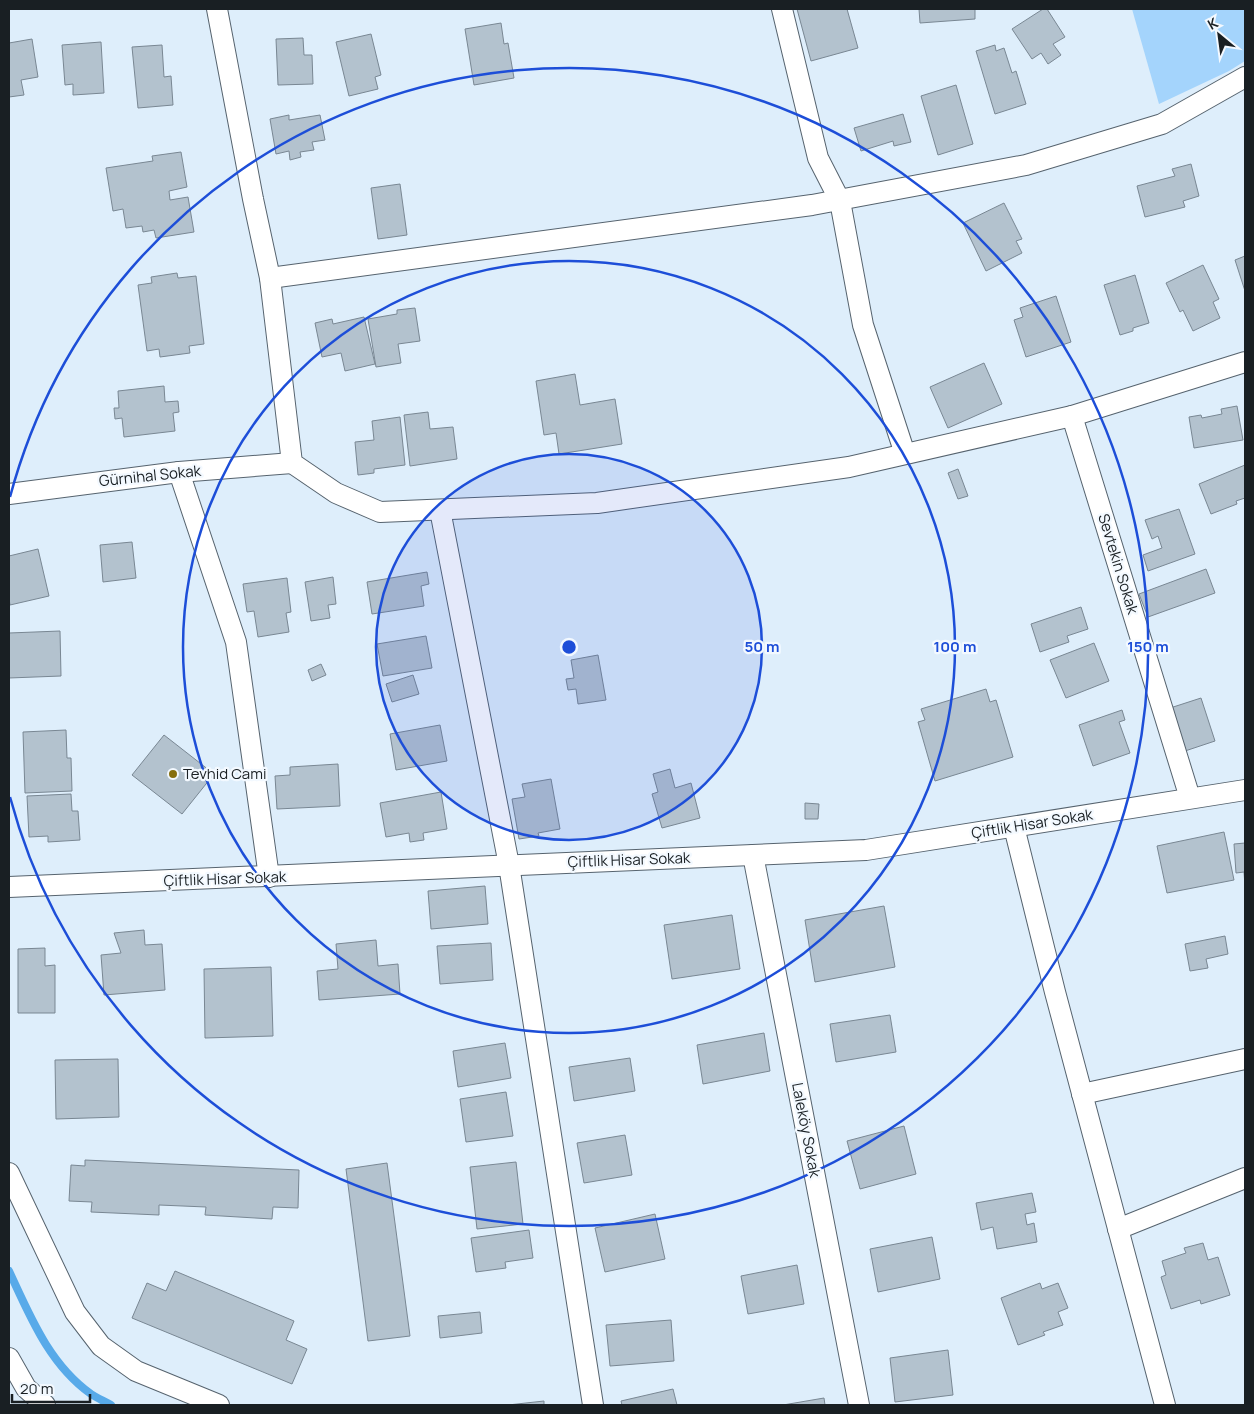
<svg xmlns="http://www.w3.org/2000/svg" width="1254" height="1414" font-family="Manrope,sans-serif">
<style>
.green{fill:#a4d4fc}
.lines{fill:none;stroke-linecap:round;stroke-linejoin:round}
.stream{stroke:#58aae9;stroke-width:8}
.building{fill:#b3c2ce;stroke:#798793}
.minor-casing{stroke:#56636e;stroke-width:22}
.minor{stroke:#fff;stroke-width:20}
.ring{fill:none;stroke:#1d4ed8;stroke-width:2.5}
.poi-dot{fill:#866f0e;stroke:#f3f9ff;stroke-width:2}
.labels{text-anchor:middle;stroke-width:4.5;stroke-linejoin:round;paint-order:stroke}
.street-label{font-size:15px;fill:#191f23;stroke:#f3f9ff}
.poi-label{font-size:15px;fill:#191f23;stroke:#f3f9ff;text-anchor:start}
.centre{fill:#1d4ed8;stroke:#f3f9ff;stroke-width:2.5}
.ring-label{font-size:15px;text-anchor:middle;font-weight:bold;fill:#1d4ed8;stroke:#f3f9ff;stroke-width:4.5;stroke-linejoin:round;paint-order:stroke}
</style>
<rect width="100%" height="100%" fill="#deeefb"/>
<path class="green" d="M1132,9H1245V61L1229,71L1159,104Z"/>
<g class="lines">
<path class="stream" d="M9,1271C30,1316 49,1364 91,1394C97,1398 104,1401 111,1405"/>
</g>
<g class="building">
<path d="M797,9H847L858,48L811,61Z"/>
<path d="M919,9H975V19L920,23Z"/>
<path d="M1043,9H1047L1065,37L1053,44L1061,55L1048,64L1041,53L1032,59L1012,29Z"/>
<path d="M501,23L504,44L508,43L514,78L474,85L465,29Z"/>
<path d="M371,34L381,75L375,77L378,89L349,96L336,42Z"/>
<path d="M303,38L304,55H312L313,84L278,85L276,39Z"/>
<path d="M32,39L38,77L21,80L24,95L9,97V43Z"/>
<path d="M101,42L104,93L73,95V84L65,85L62,45Z"/>
<path d="M162,45L164,77L171,76L173,105L138,108L132,47Z"/>
<path d="M995,45L996,51L1004,48L1012,73L1016,71L1026,104L995,114L976,51Z"/>
<path d="M956,85L973,144L938,155L921,96Z"/>
<path d="M903,114L911,142L894,146L893,141L861,151L854,128Z"/>
<path d="M289,115V120L320,115L325,140L312,142L314,150L300,152L301,157L290,160L289,151L276,154L270,119Z"/>
<path d="M181,152L187,187L169,191L170,200L188,197L194,232L156,238L154,230L143,232L142,226L126,228L123,209L113,211L106,168L153,161L152,156Z"/>
<path d="M1191,164L1199,196L1183,201L1185,207L1145,217L1137,186L1175,176L1172,169Z"/>
<path d="M400,184L407,235L378,239L371,188Z"/>
<path d="M1004,203L1022,239L1016,241L1022,253L986,271L963,223Z"/>
<path d="M1245,256V291L1235,260Z"/>
<path d="M1203,265L1219,299L1213,302L1220,318L1193,331L1183,310L1180,312L1166,283Z"/>
<path d="M177,273L178,278L196,276L204,344L189,346L190,353L160,357L159,349L147,351L138,285L152,283L151,277Z"/>
<path d="M1135,275L1149,323L1133,328V331L1120,335L1104,285Z"/>
<path d="M1056,296L1071,342L1026,357L1014,320L1023,317L1020,308Z"/>
<path d="M415,308L420,341L398,344L401,363L376,367L368,319L397,314V310Z"/>
<path d="M364,317L375,364L345,371L341,353L322,357L315,323L332,319L333,324Z"/>
<path d="M984,363L1002,404L948,428L930,387Z"/>
<path d="M575,374L580,405L615,399L622,444L559,454L556,433L544,435L536,381Z"/>
<path d="M164,386L165,402L178,401L179,412L173,413L175,431L124,437L122,418L115,419L114,408H119L118,391Z"/>
<path d="M1237,406L1243,440L1194,448L1189,417L1201,415L1202,418L1222,414L1221,409Z"/>
<path d="M428,412L430,429L453,427L457,459L410,466L404,415Z"/>
<path d="M400,417L405,465L374,469V473L358,475L355,442L374,440L372,421Z"/>
<path d="M1245,465V498L1236,501L1237,504L1211,514L1199,484Z"/>
<path d="M958,469L968,496L958,499L948,473Z"/>
<path d="M1179,509L1195,554L1148,571L1143,555L1162,548L1158,536L1152,539L1145,520Z"/>
<path d="M132,542L136,578L103,582L100,545Z"/>
<path d="M38,549L49,596L10,605L9,599V556Z"/>
<path d="M1206,569L1215,593L1148,617L1139,594Z"/>
<path d="M427,572L429,584L421,586L424,606L372,614L367,582Z"/>
<path d="M333,577L336,604L328,605L330,618L311,621L305,582Z"/>
<path d="M287,578L291,612L286,613L289,632L258,637L254,611L247,612L243,584Z"/>
<path d="M1081,607L1088,629L1067,636L1069,642L1040,652L1031,624Z"/>
<path d="M60,631L61,676L9,678V633Z"/>
<path d="M426,636L432,668L383,676L377,644Z"/>
<path d="M1094,643L1109,681L1066,698L1050,660Z"/>
<path d="M598,655L606,700L578,704L576,689L568,690L566,679L574,678L571,660Z"/>
<path d="M321,664L326,675L312,681L308,670Z"/>
<path d="M413,675L419,694L392,702L386,684Z"/>
<path d="M986,689L990,702L996,700L1013,757L935,781L918,722L925,720L921,709Z"/>
<path d="M1201,698L1215,741L1179,753L1164,710Z"/>
<path d="M1122,710L1125,720L1119,722L1130,753L1093,766L1079,725Z"/>
<path d="M440,725L447,761L396,770L390,734Z"/>
<path d="M66,730L67,758H71L72,791L25,793L23,732Z"/>
<path d="M164,735L214,774L182,814L132,775Z"/>
<path d="M338,764L340,806L277,809L275,776L290,775V767Z"/>
<path d="M670,769L675,788L691,783L700,818L662,828L652,794L658,792L653,774Z"/>
<path d="M551,779L560,829L538,833L539,836L519,839L512,799L525,797L522,784Z"/>
<path d="M441,792L447,829L423,833L424,840L410,842L409,833L386,837L380,803Z"/>
<path d="M71,794L72,811H78L80,840L48,842V836L29,837L27,796Z"/>
<path d="M805,803L819,804L818,819H805Z"/>
<path d="M1224,832L1234,880L1167,893L1157,846Z"/>
<path d="M1245,843V886L1244,872L1236,873L1234,844Z"/>
<path d="M485,886L488,924L431,929L428,891Z"/>
<path d="M884,906L895,967L815,982L805,920Z"/>
<path d="M732,915L740,969L672,979L664,925Z"/>
<path d="M144,930L145,945L162,944L165,990L104,995L101,955L121,953L114,933Z"/>
<path d="M1225,936L1228,954L1206,959L1208,968L1190,971L1185,944Z"/>
<path d="M376,940L378,966L398,964L400,994L319,1000L317,971L338,969L336,944Z"/>
<path d="M491,943L493,980L440,984L437,946Z"/>
<path d="M45,948V966L55,965V1013H18V949Z"/>
<path d="M271,967L273,1036L205,1038L204,969Z"/>
<path d="M890,1015L896,1052L836,1062L830,1024Z"/>
<path d="M764,1033L770,1071L703,1084L697,1045Z"/>
<path d="M505,1043L511,1078L458,1087L453,1051Z"/>
<path d="M630,1058L635,1091L574,1101L569,1067Z"/>
<path d="M118,1059L119,1117L56,1119L55,1060Z"/>
<path d="M506,1092L513,1136L466,1142L460,1099Z"/>
<path d="M904,1126L916,1174L860,1189L847,1141Z"/>
<path d="M625,1135L632,1175L584,1183L577,1143Z"/>
<path d="M85,1160L299,1170L298,1208L273,1207L272,1219L205,1215L206,1207L159,1205V1215L91,1212L92,1202L69,1201L71,1165L85,1166Z"/>
<path d="M516,1162L523,1224L477,1229L470,1167Z"/>
<path d="M387,1163L410,1336L368,1341L346,1169Z"/>
<path d="M1032,1193L1036,1212L1025,1214L1027,1225L1034,1223L1037,1242L997,1249L993,1227L981,1230L976,1203Z"/>
<path d="M655,1214L665,1259L605,1272L595,1228Z"/>
<path d="M529,1230L533,1258L505,1262L506,1268L476,1272L471,1238Z"/>
<path d="M932,1237L940,1279L878,1292L870,1249Z"/>
<path d="M1203,1243L1208,1260L1218,1257L1230,1295L1201,1304L1200,1300L1171,1309L1161,1277L1166,1275L1162,1261L1186,1253L1184,1248Z"/>
<path d="M797,1265L804,1304L748,1314L741,1276Z"/>
<path d="M175,1271L294,1321L286,1340L307,1349L292,1384L132,1318L147,1283L166,1291Z"/>
<path d="M1040,1283L1042,1289L1058,1283L1068,1308L1058,1312L1063,1325L1043,1332L1045,1335L1018,1345L1001,1298Z"/>
<path d="M480,1312L482,1333L440,1338L438,1316Z"/>
<path d="M671,1320L674,1361L610,1366L606,1325Z"/>
<path d="M948,1350L953,1395L895,1402L890,1358Z"/>
<path d="M673,1389L677,1405H622L621,1401Z"/>
<path d="M824,1398L825,1405H783Z"/>
<path d="M544,1401V1405H508Z"/>
</g>
<g class="lines">
<g class="minor-casing">
<g id="minor">
<path d="M217,9L253,199L270,278L292,463L336,493L380,512L597,503L849,467L1072,416L1245,362"/>
<path d="M782,9L818,158L840,201L863,325L905,454"/>
<path d="M270,278L812,205L1026,165L1162,124L1245,77"/>
<path d="M1072,416L1190,798"/>
<path d="M179,472L236,642L269,877"/>
<path d="M9,494L179,472L292,463"/>
<path d="M440,510L509,865L593,1405"/>
<path d="M1014,827L1055,992L1165,1405"/>
<path d="M753,855L859,1405"/>
<path d="M9,887L866,850L1245,790"/>
<path d="M1082,1094L1245,1059"/>
<path d="M9,1173L75,1312L101,1346L136,1371L219,1405"/>
<path d="M1118,1229L1245,1178"/>
<path d="M9,1358L26,1388L45,1405"/>
</g>
</g>
<use href="#minor" class="minor"/>
</g>
<circle cx="569" cy="647" r="193" fill="#1d4ed8" fill-opacity=".12"/>
<g class="ring">
<circle cx="569" cy="647" r="193"/>
<circle cx="569" cy="647" r="386"/>
<path d="M10 497A579 579 0 1 1 10 797"/>
</g>
<circle class="poi-dot" cx="173" cy="774" r="5"/>
<g class="labels">
<g class="street-label">
<text transform="translate(150 476) rotate(-6)" y="5">Gürnihal Sokak</text>
<text transform="translate(1118 564) rotate(73)" y="5">Sevtekin Sokak</text>
<text transform="translate(1032 824) rotate(-9)" y="5">Çiftlik Hisar Sokak</text>
<text transform="translate(629 860) rotate(-2)" y="5">Çiftlik Hisar Sokak</text>
<text transform="translate(225 879) rotate(-2)" y="5">Çiftlik Hisar Sokak</text>
<text transform="translate(806 1130) rotate(79)" y="5">Laleköy Sokak</text>
</g>
<g class="poi-label">
<text x="183" y="779">Tevhid Cami</text>
</g>
</g>
<circle cx="569" cy="647" r="8" class="centre"/>
<g class="ring-label">
<text x="762" y="652">50 m</text>
<text x="955" y="652">100 m</text>
<text x="1148" y="652">150 m</text>
</g>
<rect width="1254" height="1414" fill="none" stroke="#191f23" stroke-width="20"/>
<g transform="translate(1219 35) rotate(331)" stroke="#f3f9ff" stroke-width="4" paint-order="stroke">
<path d="M0-4L9 19L0 12L-9 19Z" fill="#191f23"/>
<text y="-8" font-size="14" font-weight="bold" text-anchor="middle" fill="#191f23">K</text>
</g>
<path d="M12 1394v8h78v-8" fill="none" stroke="#191f23" stroke-width="2.5"/>
<text x="20" y="1394" font-size="15" fill="#191f23" stroke="#f3f9ff" stroke-width="4" paint-order="stroke">20 m</text>
</svg>
